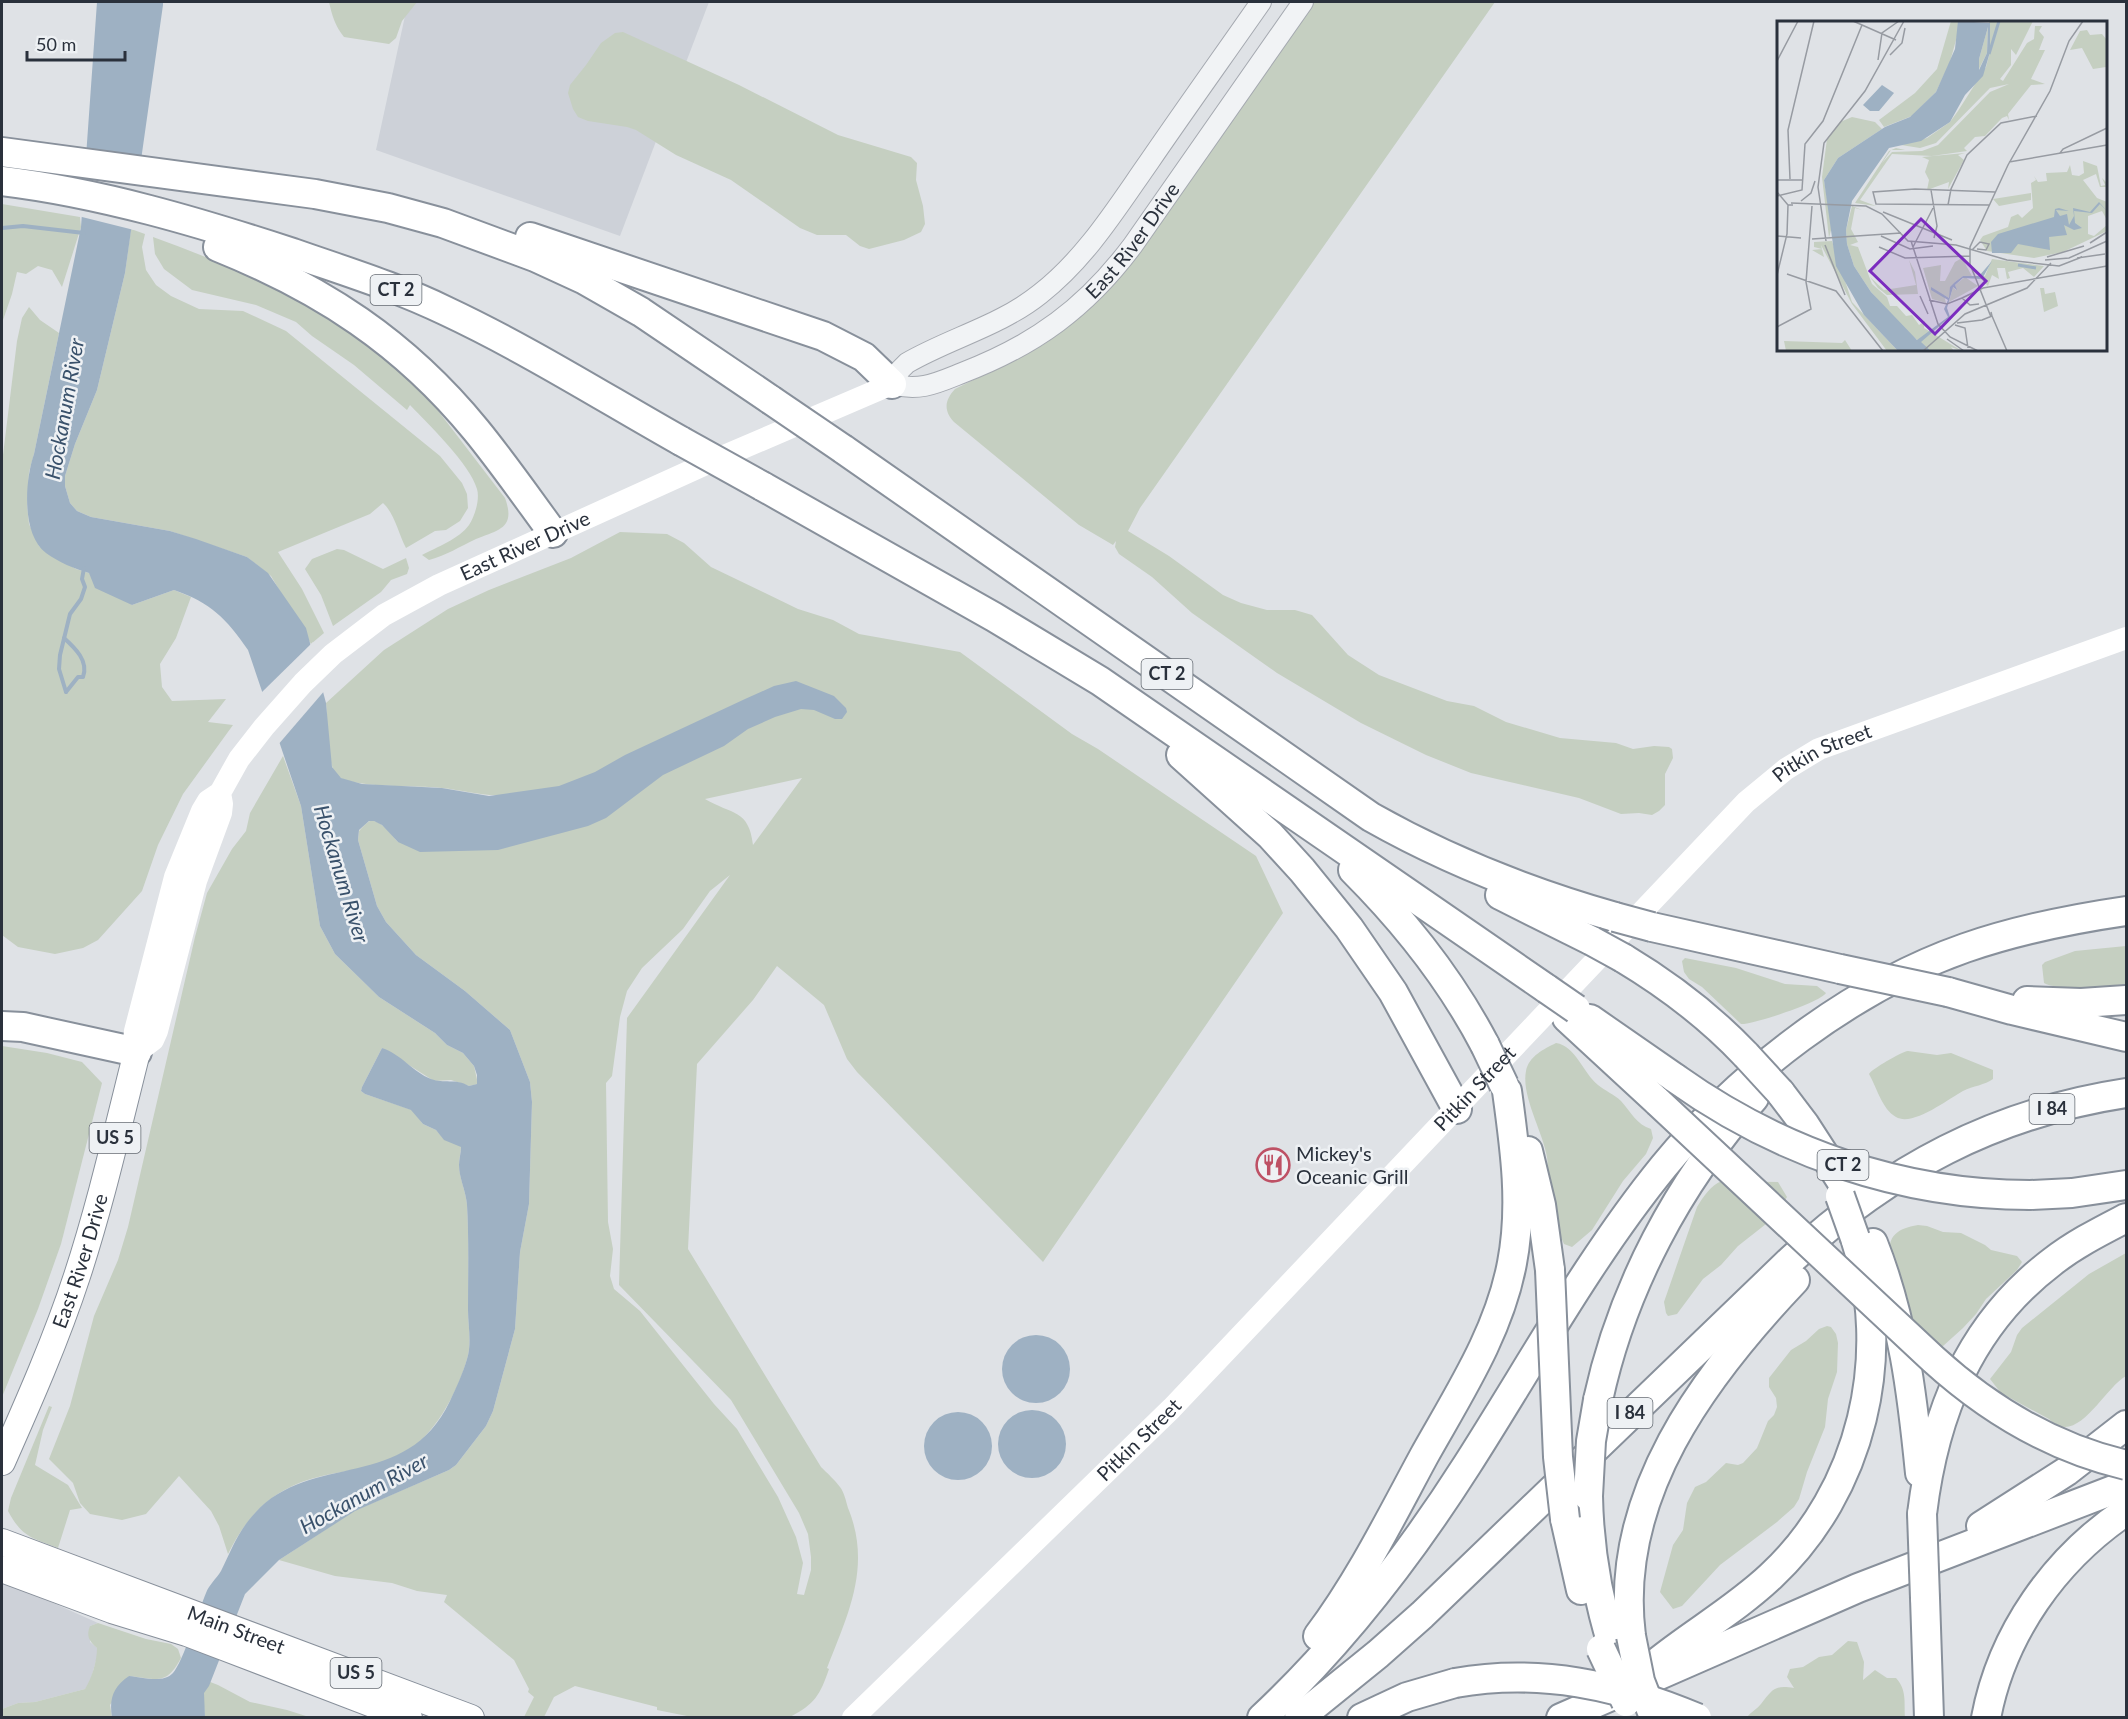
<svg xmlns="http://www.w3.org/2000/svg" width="2128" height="1719" font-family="Lato,sans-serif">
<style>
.built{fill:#cdd1d8}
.green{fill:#c5cfc1;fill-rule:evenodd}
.water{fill:#9eb1c3}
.pier{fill:#dfe2e6}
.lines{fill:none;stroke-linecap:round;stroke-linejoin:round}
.stream{stroke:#9eb1c3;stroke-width:4}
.tertiary-casing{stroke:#a5a9b0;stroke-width:22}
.trunk-casing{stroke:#88909b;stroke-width:28}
.motorway-casing{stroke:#88909b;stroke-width:32}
.tertiary{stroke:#f1f3f5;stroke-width:20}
.secondary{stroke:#fff;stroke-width:22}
.trunk{stroke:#fff;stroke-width:26}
.motorway{stroke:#fff;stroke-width:28}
.motorway-bridge-casing{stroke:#88909b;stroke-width:32;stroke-linecap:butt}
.motorway-bridge{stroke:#fff;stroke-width:28}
.labels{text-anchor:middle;stroke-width:5;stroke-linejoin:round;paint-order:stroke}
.shield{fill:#eef1f4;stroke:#656b73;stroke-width:1.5}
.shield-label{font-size:18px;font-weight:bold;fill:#2a313c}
.street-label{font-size:20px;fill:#2a313c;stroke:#eef1f4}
.poi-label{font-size:20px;fill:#2a313c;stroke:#eef1f4;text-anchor:start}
.water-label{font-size:21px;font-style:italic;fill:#39516b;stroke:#eef1f4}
.inset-river{fill:none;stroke:#9eb1c3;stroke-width:3}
.inset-road{fill:none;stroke:#979ba2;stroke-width:1.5}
.view{fill:#7b2cbf;fill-opacity:0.15;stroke:#7b2cbf;stroke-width:3}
.inset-edge{fill:none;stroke:#2a313c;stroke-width:3}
</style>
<rect width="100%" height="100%" fill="#dfe2e6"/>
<g class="built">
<path d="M408,2H709L620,236L376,150Z"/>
<path d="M2,1580L98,1623L90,1626V1642L97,1648V1657L90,1682L85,1689L35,1702L18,1703L2,1709Z"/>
</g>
<g class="green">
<path d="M329,2H417L402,21L396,38L389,44L344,37C335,26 332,15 329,2Z"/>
<path d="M1314,2H1495L1140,508L1128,531L1169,556L1223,595L1241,603L1267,610H1295L1312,615L1348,655L1379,675L1447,701L1474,706L1506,722L1560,738L1616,743L1633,749L1654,746L1669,747L1672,749L1673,758L1665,774V805L1659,811L1652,815L1639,813L1621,814L1579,798L1471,773L1426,755L1361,723L1277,673L1192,613L1152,577L1119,554L1115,547L1116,541L1113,545L1079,525L954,422C943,410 945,400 955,389L1043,345L1080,317L1103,296L1141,248Z"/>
<path d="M623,32L739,85L838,135L911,157L917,163L916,180L923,206L925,224L921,232L904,240L869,249L860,246L846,235H817L800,228L731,180L676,155L636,130L627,127L588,121L578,117L573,109L568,93L570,85L586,65L601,43L615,33Z"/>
<path d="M2,204L80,217L81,227L62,287L52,270L38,266L26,274L17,272L12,294L2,323Z"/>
<path d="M131,229L145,234L142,247L146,270L156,285L171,296L199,309L243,311L286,331L440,456L462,483L467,494L468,508L460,521L446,530L435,531L406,548C398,533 395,514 383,503L370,514L278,552L302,589L324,633L311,644L271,576L247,557L170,531L91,517L77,511L70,503L65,486V476L75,444L97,390L125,273Z"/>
<path d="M153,237C230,265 305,297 371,345C395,362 415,384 436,404L439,412L505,498C516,528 499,530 476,539C459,547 447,555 429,560L422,555C437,547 459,539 469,525C475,516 480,499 477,489C470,464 429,425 410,405L407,410L354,365L312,336L296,322L256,305L192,290L164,269L155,254Z"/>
<path d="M29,307L40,320L59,333L34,454L29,472L27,505L29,524L39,546L76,569L89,573L132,605L174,590L191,597L176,638L160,664L162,687L172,701L226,699L208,722L233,725L183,794L158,845L142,891L98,940L83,948L55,954L18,947L2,935V463L17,341L22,318Z"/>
<path d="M620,532L667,534L684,543L711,567L798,609L833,620L859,634L960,652L1072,734L1098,749L1256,856L1283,913L1043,1262L857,1072L847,1059L824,1005L777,966L753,1000L697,1064L688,1249L821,1467C827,1473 835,1480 840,1487C844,1492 846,1501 848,1508C872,1566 848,1614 827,1668L829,1669C820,1695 815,1704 790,1717H692L657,1710V1707L575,1686L554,1697L544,1717H524L534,1697L528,1692L529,1689L514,1660L444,1602L447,1595L417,1591L392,1583L335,1576L279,1560L354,1511L449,1470L456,1465L486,1426L493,1411L515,1329L520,1252L529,1204L532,1102L530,1082L510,1030L465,991L416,955L386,922L377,906L358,840L359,831C362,828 367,822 370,821C381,819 392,836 398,842L501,795C481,796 462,790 442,788C421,785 349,789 337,775C325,762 328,721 326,703L384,650L448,609L489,590L571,558ZM802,778L753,845C749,809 732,815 705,799ZM730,875L627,1018L619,1285L731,1400L799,1513L808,1534L811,1557V1570L804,1595L797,1594L803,1563L796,1537L778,1497L737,1429L714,1404L640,1311L614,1289L610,1276L613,1249L608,1222L606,1083L612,1076L620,1017L627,991L642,968L683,929L710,891Z"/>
<path d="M337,549L344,550L383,569L406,558L409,568L407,574L391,580L381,592L333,626L321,595L305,569L312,559Z"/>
<path d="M283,756L301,806L320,926L335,954L379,997L435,1033L447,1045L463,1053L474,1066L478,1084L469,1086L451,1080L434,1081L382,1048L362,1087L361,1091L365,1094L412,1110L423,1124L436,1130L444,1139L461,1146C461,1153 459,1159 459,1164C459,1178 466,1191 467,1205C469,1239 468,1275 468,1310C468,1326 472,1343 467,1359C458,1392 433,1439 401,1455C377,1467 349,1470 322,1476C276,1486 248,1513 228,1554L219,1526L211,1511L179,1476L146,1514L122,1520L90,1514L80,1503L73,1483L49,1459L70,1406L94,1316L118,1260L128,1227L195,937L207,893L232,849L246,831L250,813Z"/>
<path d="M2126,946V984C2108,986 2059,992 2044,983L2042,965L2045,962L2075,951Z"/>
<path d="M1685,958L1736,968L1785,984L1817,986L1826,993C1821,1002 1752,1025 1741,1024L1702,987L1689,979L1684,972L1682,961Z"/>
<path d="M1556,1043C1576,1046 1583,1073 1598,1085C1605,1091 1614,1094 1621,1101C1631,1112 1637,1125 1651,1129L1653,1138L1646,1154L1623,1181L1592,1230L1572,1247L1564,1244L1560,1235C1556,1216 1550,1196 1548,1176C1547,1169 1548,1163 1547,1157C1543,1132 1521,1096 1526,1071C1529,1056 1544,1049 1556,1043Z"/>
<path d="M2,1046L47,1053L82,1062L102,1083L61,1244L38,1309L2,1397Z"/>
<path d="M1908,1051L1937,1055L1951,1053L1993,1070V1079C1985,1085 1973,1086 1963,1091C1948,1099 1913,1127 1896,1117C1882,1109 1877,1088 1869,1074C1872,1069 1901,1052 1908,1051Z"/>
<path d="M1722,1181L1778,1182L1787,1197L1780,1208L1766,1224L1738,1246L1721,1265L1703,1279L1677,1314L1668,1316L1666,1313L1664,1302L1697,1207C1703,1197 1711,1185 1722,1181Z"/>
<path d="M1918,1225L1927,1226L1943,1232L1961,1233L1985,1245L1991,1250L2017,1256L2022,1262L2017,1270L1986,1299L1976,1314L1963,1328L1943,1346L1934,1345C1927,1337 1914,1326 1911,1315C1909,1308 1909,1300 1906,1293C1893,1265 1872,1232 1918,1225Z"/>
<path d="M2126,1253V1376C2103,1389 2077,1448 2049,1419L2001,1393L1990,1379L2011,1352L2017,1335L2022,1328L2089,1274Z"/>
<path d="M1827,1326L1831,1327L1836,1334L1838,1343L1837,1372L1828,1399L1825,1427L1807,1472L1799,1499L1794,1507L1777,1522L1720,1565L1682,1606L1673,1609L1660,1592L1673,1545L1683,1530L1687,1503L1695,1487L1706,1482L1726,1463L1738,1465L1743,1463L1757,1448L1768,1421L1774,1415L1777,1407L1776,1398L1769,1387V1378L1791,1350L1806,1341L1819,1329Z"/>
<path d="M49,1406L52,1407L43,1430L35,1465L68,1485L82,1508L70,1510L58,1548C32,1538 22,1537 8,1511L11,1498Z"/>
<path d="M98,1623L146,1639L171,1644L178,1649L181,1658C166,1686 158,1679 129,1676L110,1705L112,1717L2,1718V1709L18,1703L35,1702L85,1689C92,1678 97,1661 97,1648C89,1641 86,1636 90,1626Z"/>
<path d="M1848,1641L1857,1642L1864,1662L1863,1680L1875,1670L1887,1678H1896C1907,1690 1904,1702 1905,1717H1747C1751,1712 1757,1709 1761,1704C1773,1689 1774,1685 1794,1688L1787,1677L1790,1669L1803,1667L1819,1657L1832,1655Z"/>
<path d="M192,1675L218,1685L250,1702L287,1710L309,1717H205L204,1706Z"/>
</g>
<g class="water">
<path d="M97,2H163V5L125,273L97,390L75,444L65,476V486L70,503L77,511L91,517L170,531L196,539L247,557L268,573L306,628L326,703L332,767L341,778L362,784L442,788L489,796L559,786L595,772L625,755L745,699L774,686L796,681L834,696L846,708L847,712L842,719H835L814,710L801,709L775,717L748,729L724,746L663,775L606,818L588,826L498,850L420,852L398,842L382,825L374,821H369L359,830L358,840L377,906L386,922L416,955L465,991L510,1030L530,1082L532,1102L529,1204L520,1252L515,1329L493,1411L486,1426L456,1465L449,1470L355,1511L279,1560L245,1594L209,1686L204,1693L205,1717H112C109,1699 113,1687 129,1676C141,1677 163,1684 173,1673C183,1662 199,1610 206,1593C209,1585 216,1579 221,1571C232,1549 238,1531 255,1513C311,1451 406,1493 450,1401C456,1388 463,1373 467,1359C472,1343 468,1326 468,1310C468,1275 469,1239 467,1205C466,1191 459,1178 459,1165C459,1159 461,1153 461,1147L444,1140L436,1130L423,1124L411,1110L365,1094L361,1091L362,1087L382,1048C401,1054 413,1072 431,1079C444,1084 455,1078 469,1086L477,1084V1075L474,1066L463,1053L447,1045L435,1033L379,997L335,954L320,926L301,806L248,650C226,618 211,603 174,590L132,605L95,588L89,573C75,569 58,562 46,553C21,534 25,480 34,454L81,227Z"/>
<circle cx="1036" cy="1369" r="34"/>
<circle cx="1032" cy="1444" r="34"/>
<circle cx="958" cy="1446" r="34"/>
</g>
<g class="pier">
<path d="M83,150L145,158L134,230L78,216Z"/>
<path d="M313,642L326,689L277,746L260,694Z"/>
</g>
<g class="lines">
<g class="stream">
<path d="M2,228L23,226L84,233"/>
<path d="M64,638C75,648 89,661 83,677H78L66,692"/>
<path d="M66,692L59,669L60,655L70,614L81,599L85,587L82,579L84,568"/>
</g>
<g class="tertiary-casing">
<g id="tertiary">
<path id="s1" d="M1261,2C1224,55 1186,108 1149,162C1116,209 1086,258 1040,294C1000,326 950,338 907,363L900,370L892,384C919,392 937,383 962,373C1035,345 1086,308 1133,245L1303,2"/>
</g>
</g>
<g class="trunk-casing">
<g id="trunk">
<path id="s4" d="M2,1462C29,1401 56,1340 77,1276C101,1203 118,1127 137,1052"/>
<path id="s5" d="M2,1542L471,1718"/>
<path d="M2,1569L112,1610L187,1633L409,1718"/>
</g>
</g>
<g class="motorway-casing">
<g id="motorway">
<path d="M2,152L315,194L388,208L443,223L535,257L585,280L641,312L771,400"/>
<path d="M2,181C101,193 198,222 293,253C344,271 397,287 446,311C527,349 603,397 681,441"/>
<path d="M530,237L823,336L864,357L892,384"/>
<path d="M218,247C322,289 404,342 476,430C503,463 528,499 553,533"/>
<path d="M843,449L1371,817C1447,860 1531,893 1615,917"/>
<path d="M762,486L994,617L1100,681L1547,989"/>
<path d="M1181,755L1270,835L1302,870L1349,928L1393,992L1457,1109"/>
<path d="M1353,870C1405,922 1451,980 1485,1045"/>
<path d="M1500,895L1592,941"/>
<path d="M1652,927L1840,969"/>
<path d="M1623,958C1668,985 1710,1017 1746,1055"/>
<path d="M1948,992L2012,1010L2126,1037"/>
<path d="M2027,1001L2081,1003L2126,1000"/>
<path d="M1567,1018L1658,1102"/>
<path d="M1590,1019L1675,1078"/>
<path d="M2,1026L23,1027L137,1052"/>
<path d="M1780,1092L1805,1125L1847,1190"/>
<path d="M1528,1151L1541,1205L1550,1270"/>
<path d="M2030,1195L2072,1193L2126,1185"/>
<path d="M1873,1243C1903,1319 1912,1392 1920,1473"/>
<path d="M1598,1400C1622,1289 1678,1183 1754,1098"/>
<path d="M1588,1496C1589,1547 1597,1596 1612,1644"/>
<path d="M1922,1514C1934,1414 1969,1325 2052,1262C2075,1244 2101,1231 2126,1218"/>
<path d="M1565,1519L1581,1590"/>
<path d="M1981,1526L2067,1471L2126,1425"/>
<path d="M1925,1598L1929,1718"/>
<path d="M1318,1636C1360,1580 1391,1517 1424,1456C1458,1395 1499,1333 1512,1263C1523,1206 1515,1149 1507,1091"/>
<path d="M1631,1636C1613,1496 1704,1376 1795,1280"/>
<path d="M1655,1664C1693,1633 1735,1610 1771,1576C1862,1491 1894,1355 1855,1238"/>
<path d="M1262,1718C1342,1643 1409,1556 1467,1465C1531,1365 1589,1258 1664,1166C1740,1074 1851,988 1965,948C2017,930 2071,919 2126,911"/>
<path d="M1299,1718L1378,1654L1422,1615L1792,1259C1889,1169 1995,1113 2126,1093"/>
<path d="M1362,1718L1407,1697L1455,1683"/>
<path d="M1561,1718L1858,1588L2126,1485"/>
<path d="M1986,1718C2002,1633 2055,1559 2126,1511"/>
</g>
</g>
<use href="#tertiary" class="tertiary"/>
<g class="secondary">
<path id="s2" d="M220,793L222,804L221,813L196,881L157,1031L153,1040L137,1052L134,1041L135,1031L175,877L202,811L208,801L220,793L239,759L264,727L303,683L333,654L384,615L439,585L717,459L892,384"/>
<path id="s3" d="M853,1718L1172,1408L1746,802L1786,769L1819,749L2126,638"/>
</g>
<use href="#trunk" class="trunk"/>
<use href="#motorway" class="motorway"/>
<g class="motorway-bridge-casing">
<g id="motorway-bridge">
<path d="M771,400L843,449"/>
<path d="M681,441L762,486"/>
<path d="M1615,917L1652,927"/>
<path d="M1592,941L1623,958"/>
<path d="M1840,969L1948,992"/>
<path d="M1547,989L1576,1009"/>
<path d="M1485,1045L1504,1085"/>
<path d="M1746,1055L1780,1092"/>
<path d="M1675,1078C1779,1152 1901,1195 2030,1195"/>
<path d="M1658,1102L1933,1359C1988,1409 2054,1448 2126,1465"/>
<path d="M1840,1196L1855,1238"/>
<path d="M1550,1270L1558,1457L1565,1519"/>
<path d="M1588,1496L1591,1441L1598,1400"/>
<path d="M1922,1514L1925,1598"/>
<path d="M1631,1636L1640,1681L1652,1712"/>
<path d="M1601,1649L1626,1702"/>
<path d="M1455,1683C1539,1668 1619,1685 1697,1718"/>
</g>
</g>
<use href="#motorway-bridge" class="motorway-bridge"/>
</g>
<defs>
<g id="restaurant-ring" transform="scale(1.725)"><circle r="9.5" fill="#eef1f4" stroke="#be5165" stroke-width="1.5"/><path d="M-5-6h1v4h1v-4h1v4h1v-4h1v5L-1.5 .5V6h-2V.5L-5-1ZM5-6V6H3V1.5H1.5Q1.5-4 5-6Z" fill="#be5165"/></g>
</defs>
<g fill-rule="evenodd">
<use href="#restaurant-ring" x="1273" y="1165"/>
</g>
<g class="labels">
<g class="shield">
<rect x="370.5" y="275" width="51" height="30" rx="4.5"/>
<rect x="1141.5" y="659" width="51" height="30" rx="4.5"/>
<rect x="2029.5" y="1094" width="45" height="30" rx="4.5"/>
<rect x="89.5" y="1123" width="51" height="30" rx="4.5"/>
<rect x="1817.5" y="1150" width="51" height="30" rx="4.5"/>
<rect x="1607.5" y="1398" width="45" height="30" rx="4.5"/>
<rect x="330.5" y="1658" width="51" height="30" rx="4.5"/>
</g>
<g class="shield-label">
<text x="396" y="296">CT 2</text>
<text x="1167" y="680">CT 2</text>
<text x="2052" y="1115">I 84</text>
<text x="115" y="1144">US 5</text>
<text x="1843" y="1171">CT 2</text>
<text x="1630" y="1419">I 84</text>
<text x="356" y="1679">US 5</text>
</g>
<g class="street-label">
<text dy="7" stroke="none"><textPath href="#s1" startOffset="836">East River Drive</textPath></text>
<text dy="7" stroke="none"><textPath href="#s2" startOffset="957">East River Drive</textPath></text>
<text dy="7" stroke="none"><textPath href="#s3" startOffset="1371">Pitkin Street</textPath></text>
<text dy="7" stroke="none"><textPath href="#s3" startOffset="885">Pitkin Street</textPath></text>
<text dy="7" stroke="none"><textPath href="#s4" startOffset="216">East River Drive</textPath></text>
<text dy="7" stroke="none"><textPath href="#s3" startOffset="399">Pitkin Street</textPath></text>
<text dy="7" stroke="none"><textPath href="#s5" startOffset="250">Main Street</textPath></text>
</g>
<g class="poi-label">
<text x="1296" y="1161">Mickey's<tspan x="1296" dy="23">Oceanic Grill</tspan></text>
</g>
<g class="water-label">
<text transform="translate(65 409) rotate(-80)" y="7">Hockanum River</text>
<text transform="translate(341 874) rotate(73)" y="7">Hockanum River</text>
<text transform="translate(364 1494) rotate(-29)" y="7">Hockanum River</text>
</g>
</g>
<g transform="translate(1777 21)">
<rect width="330" height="330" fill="#dfe2e6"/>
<path d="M174,0H181L182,8L173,41L159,71L135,95L107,106L102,99L138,72L160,48ZM212,0H256L239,34L234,28V44L223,58L226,60L250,22L257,18L258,5H265L262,10L267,16L262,29H268L254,58L268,63L254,64L231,93L232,99L230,95L225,97L208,115L198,116L187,127L190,130L155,135L115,133L83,179L99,185L78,182L112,130L119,127L128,129H114L105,142L115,131L145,130L161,124L213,71L232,63L213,67L159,122L143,127L124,124L150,117L173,101L181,90L209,46L213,31ZM211,6L210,32L202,48V38ZM310,9L313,14L325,13L330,19L329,46L316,48L305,27L293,29L303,10ZM75,96L98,101L105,108L61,137L47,159L55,205L52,217L45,156L50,118L63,101ZM188,132L181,134L187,139L171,168L172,161L150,169L152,159L148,151L152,139L145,136ZM306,140L320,145L324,165L328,164L325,157L330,162V166H323L319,153L306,159L320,177L330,181V199L325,190L311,195V213L317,215L330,204V210L286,231L257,237L210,230L203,219L206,215L231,206L234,196L241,193L245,197L256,187L254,162L259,159L257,155L261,161L270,160L269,152L290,151L293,144L295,154L302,155L307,152ZM254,172V179L222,185L216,178ZM75,185L85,189L78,187L74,208L81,221L73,224L81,226L95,263L110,276L113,285H120L129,295L135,294L142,304L148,300L147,307L185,330L174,326L177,330H154L128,309L94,271L77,245L70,223L69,209ZM55,220L75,281L121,330H110L75,283L44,224L47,236L35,229L45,228L37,226V221ZM185,237L196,257L186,255L178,261L172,277L167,274L169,282L155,278L146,247L164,244L163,260H168L178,241ZM215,238L267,245L257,256L246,247L231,251L233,257L230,258L228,247H220L222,258L215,254L211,265L202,256L208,255ZM132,239L138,251L141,273L110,274L101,267L93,256L107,269L139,264ZM188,256L201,265L172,281L176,266L179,269L178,264ZM263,267H267L268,273L278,271L281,285L267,291ZM68,319L75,330H9L7,320L65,322Z" fill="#c5cfc1"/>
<path d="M181,0L213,2V31L206,55L188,74L173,101L144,120L112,127L75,180L69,209L70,223L77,245L94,271L140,319L171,296L167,288L171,279L154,269V266L172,277L173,266L178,261L186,255H202L215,240L205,258L186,257L178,264L180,269L176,266L170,287L173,296L144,321L154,330H121L87,294L59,245L47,159L61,137L108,106L133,96L159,71L178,28ZM211,6L210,32L202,49V38ZM105,64L117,72L102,90H93L86,84ZM322,181L330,190L323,183L315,192L297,190L298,202L305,207L297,209L287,204L290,214L272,216L273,229L241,223L234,232H215L214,221L221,213L277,196L278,188L282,187L292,190L279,189L283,195L290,193L292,204L297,195L296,187L313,191Z" fill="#9eb1c3" fill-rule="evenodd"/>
<path class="inset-river" d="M212,33L222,0M241,244L259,247"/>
<path class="inset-road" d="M76,0L119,19M113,34L125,22L128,7M101,39L105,12L122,0M0,40L21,0M283,132L286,128L330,107M232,141L330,124M13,158L11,109L37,0M0,159H25M154,169L160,205L157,217M0,171L11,184H16M0,175L25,169L28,123L46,100L85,4M24,180L34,172L38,160M14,182L89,185L105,193L131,220L179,224L230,239L282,245L305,236M171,184L174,168L190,134L224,102L260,95M212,184L99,183L96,171L138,168L218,171M106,191L175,219M0,215L24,217M104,215L133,228L156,225M35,218L124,212M49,220L41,166L47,122L88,70L127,0M134,220L161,303L173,316L201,330M313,222L330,211M330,223V243M48,224L68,274M102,226L128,237L193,235M136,226L156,187M195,229L203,221L212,223L209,229L200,228M270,236L307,225M300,237L328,233M268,239L292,237L330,220M10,253L59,270L106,330M0,254L10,213L11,184M206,267L330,245M143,275L151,293M152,279L170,283L185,277M202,283L193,284L185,277L206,267M215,295L230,330M214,296L193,243V226L231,144L273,70L292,20L306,0M180,302L205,299L215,295L214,291M178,304L188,307L191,327M0,306L34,288L29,261L35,185M170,318L187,330M146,330L188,293L250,267L274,242"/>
<path class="view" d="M144,198L209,260L158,313L93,250Z"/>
<rect width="330" height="330" class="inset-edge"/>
</g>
<rect width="2128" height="1719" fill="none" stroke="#2a313c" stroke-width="6"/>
<path d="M27 51v9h98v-9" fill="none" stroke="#2a313c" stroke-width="3"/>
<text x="36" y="51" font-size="18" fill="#2a313c" stroke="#eef1f4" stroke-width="4.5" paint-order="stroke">50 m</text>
</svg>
